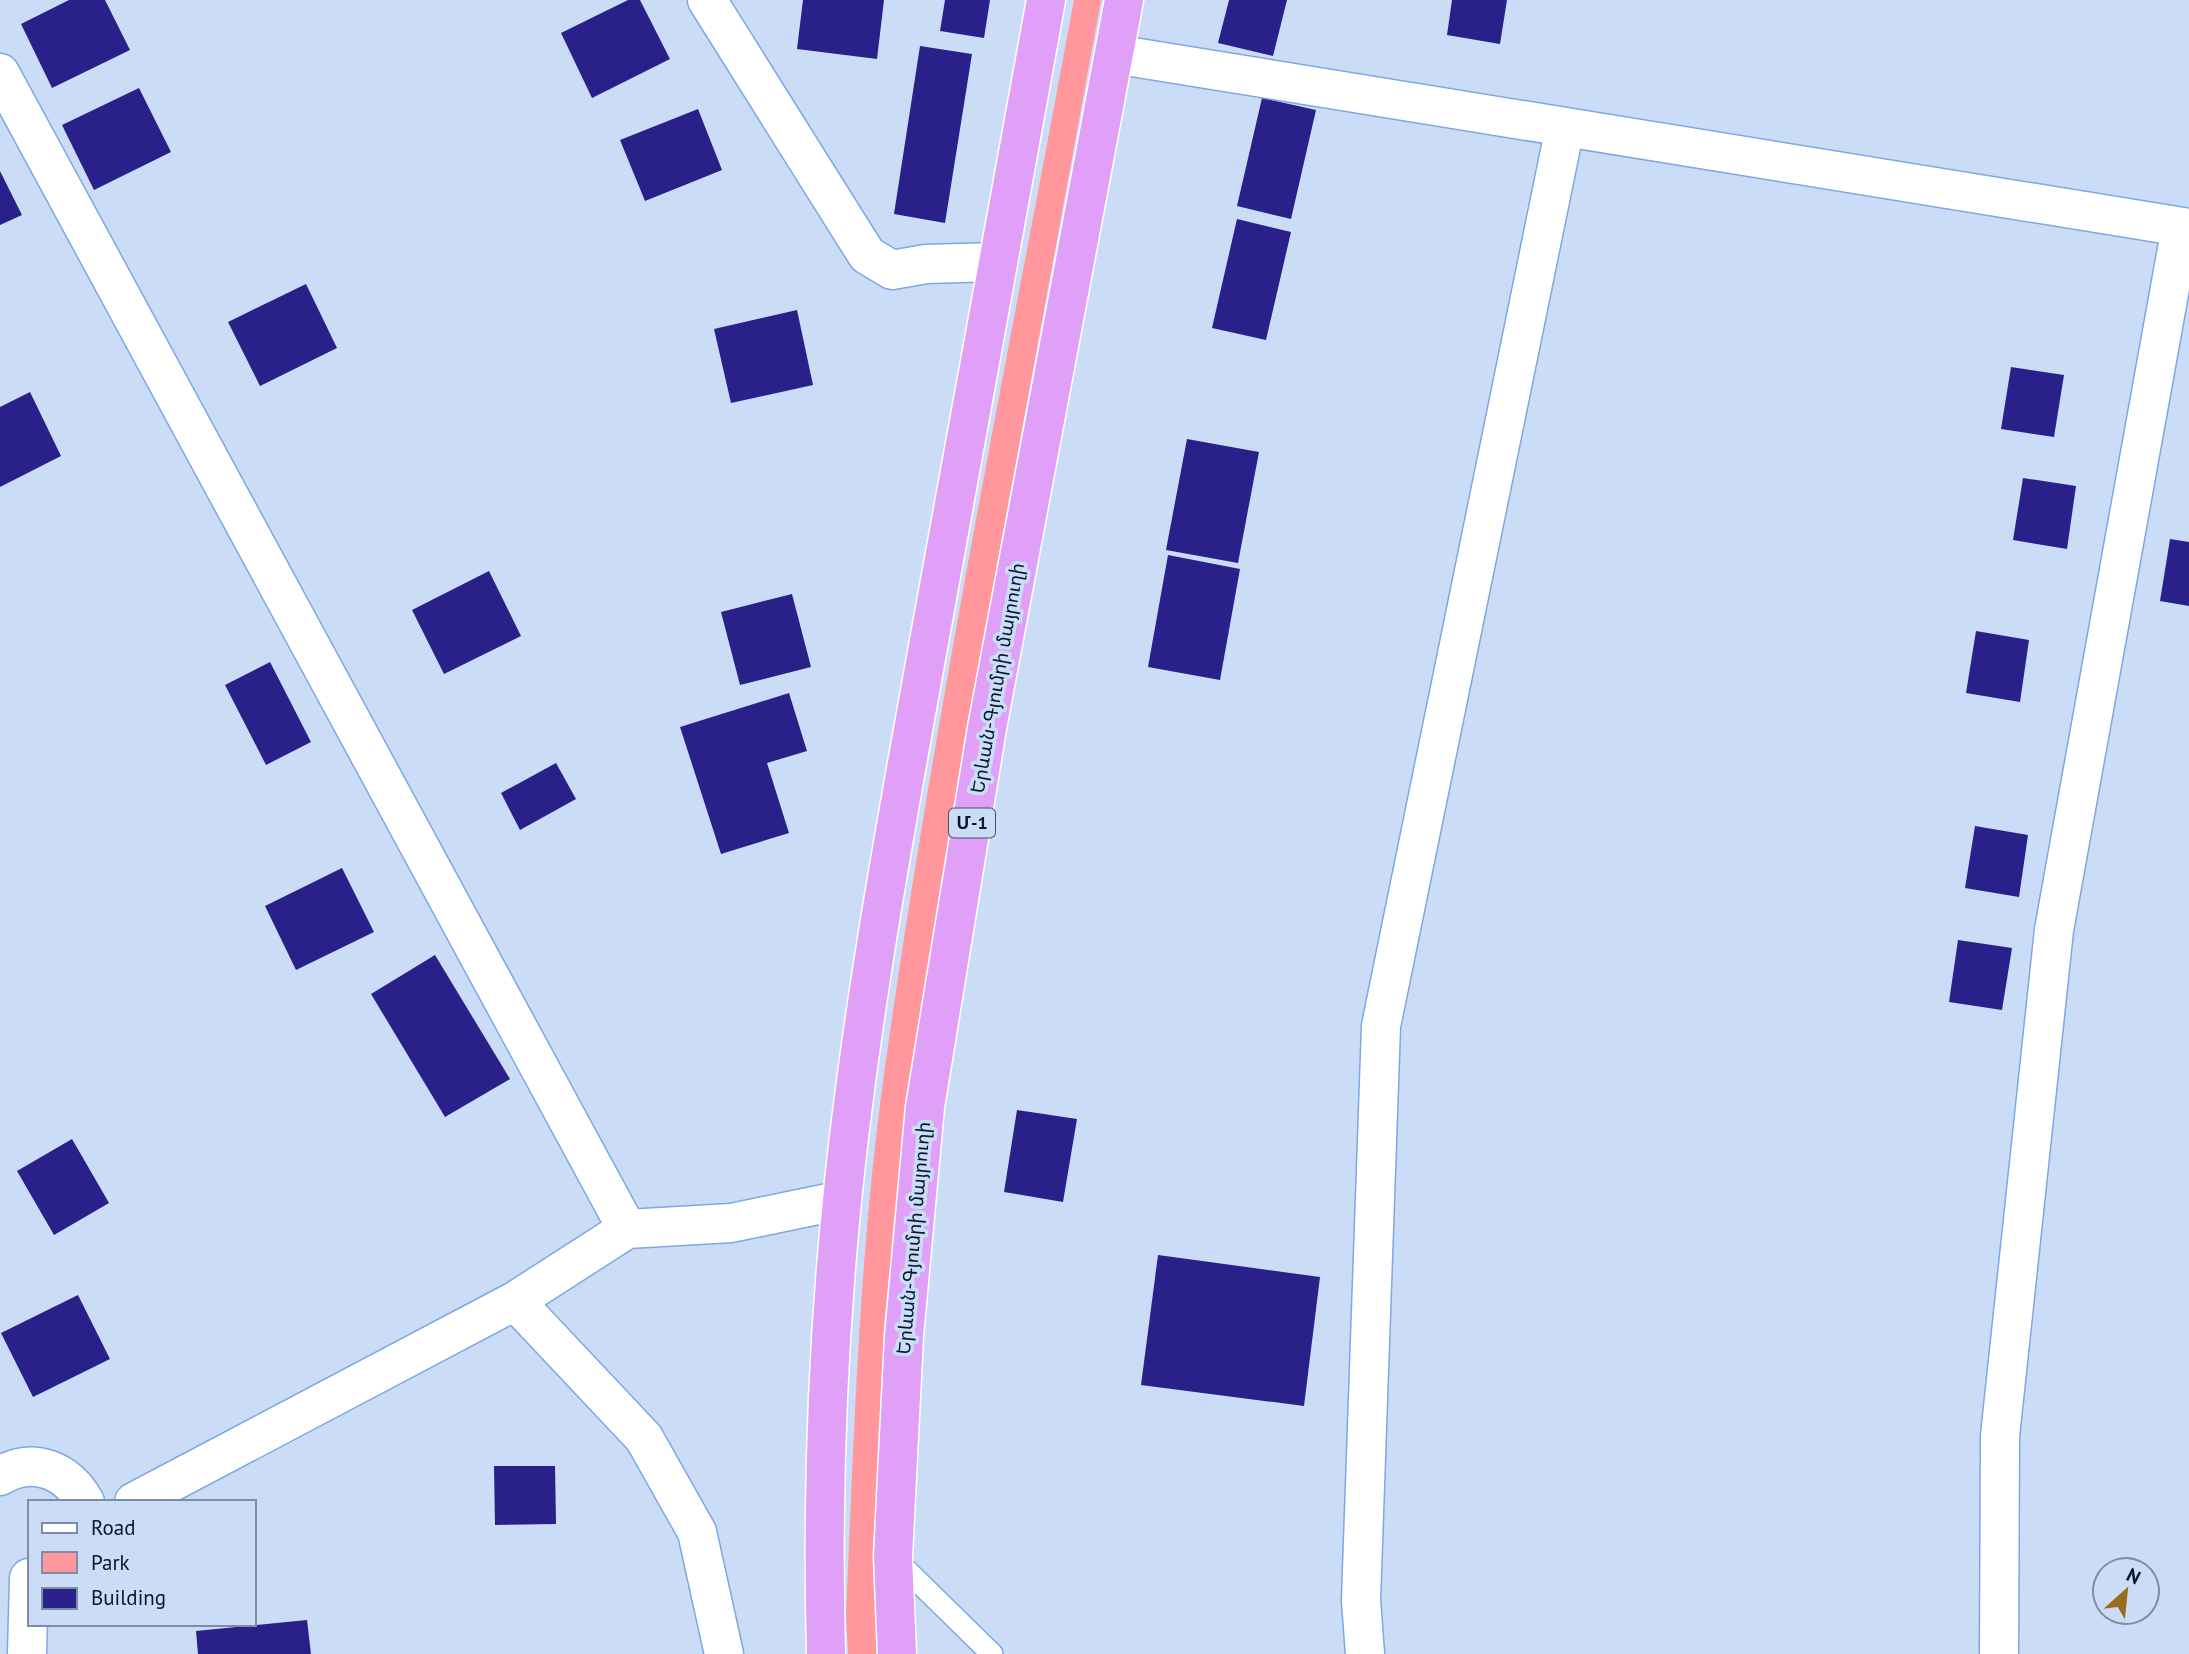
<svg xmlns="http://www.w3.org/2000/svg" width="2189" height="1654" font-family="'PT Sans','Noto Sans Armenian',sans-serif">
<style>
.green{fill:#ff979d}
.building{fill:#292089}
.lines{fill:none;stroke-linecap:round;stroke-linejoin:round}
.lane-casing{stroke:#7da8e3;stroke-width:24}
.street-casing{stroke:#7da8e3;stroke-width:41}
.highway-casing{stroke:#fff;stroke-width:41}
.lane{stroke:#fff;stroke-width:21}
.street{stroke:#fff;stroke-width:38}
.highway{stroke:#e0a0f8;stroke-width:38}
.labels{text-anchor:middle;stroke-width:7;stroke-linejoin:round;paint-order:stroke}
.shield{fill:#cbddf6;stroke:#415269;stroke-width:2}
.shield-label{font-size:18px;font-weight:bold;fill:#06162c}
.street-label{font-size:19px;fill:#06162c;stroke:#cbddf6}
</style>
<rect width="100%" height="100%" fill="#cbddf6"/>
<path class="green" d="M1074,0H1101L978,669L911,1079L885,1316L876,1654H848L846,1614C854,1434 859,1253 884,1074C934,714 1008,357 1074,0Z"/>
<g class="building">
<path d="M69,0H105L130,50L52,88L21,24Z"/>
<path d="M628,0H640L670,59L592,98L561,33Z"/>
<path d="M803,0H884L877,59L797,49Z"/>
<path d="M945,0H990L984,38L940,31Z"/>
<path d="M1229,0H1287L1273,56L1218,43Z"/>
<path d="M1452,0H1507L1500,44L1447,35Z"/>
<path d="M920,46L972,54L945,223L894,214Z"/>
<path d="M139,88L171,152L94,190L62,125Z"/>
<path d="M1262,98L1316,110L1291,219L1237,206Z"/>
<path d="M698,109L722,170L645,201L620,140Z"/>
<path d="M0,171L22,215L0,225Z"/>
<path d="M1237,219L1291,232L1266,340L1212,328Z"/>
<path d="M306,284L337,348L260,386L228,322Z"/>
<path d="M797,310L813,385L731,403L714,329Z"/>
<path d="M2011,367L2064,375L2054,437L2001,429Z"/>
<path d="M30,392L61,456L0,487V407Z"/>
<path d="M1187,439L1259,452L1238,563L1166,550Z"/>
<path d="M2023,478L2076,486L2067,549L2013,540Z"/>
<path d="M2170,539L2189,542V606L2160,601Z"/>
<path d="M1168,555L1240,569L1220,680L1148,667Z"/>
<path d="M489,571L521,636L444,674L412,610Z"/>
<path d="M792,594L811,667L740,685L721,612Z"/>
<path d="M1976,631L2029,640L2020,702L1966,693Z"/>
<path d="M270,662L311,742L266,765L225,685Z"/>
<path d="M789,693L807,751L767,763L789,833L721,854L680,727Z"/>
<path d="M556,763L576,799L520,830L501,793Z"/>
<path d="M1975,826L2028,835L2019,897L1965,888Z"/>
<path d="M342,868L374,932L296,970L265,906Z"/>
<path d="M1958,940L2012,948L2002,1010L1949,1002Z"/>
<path d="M435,955L510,1079L445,1117L371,994Z"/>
<path d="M1017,1110L1077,1119L1063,1202L1004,1192Z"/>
<path d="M72,1139L109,1203L54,1235L17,1171Z"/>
<path d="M1158,1255L1320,1277L1304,1406L1141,1385Z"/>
<path d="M78,1295L110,1359L33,1397L1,1333Z"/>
<path d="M494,1466H555L556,1524L495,1525Z"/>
<path d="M307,1620L311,1654H198L196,1631Z"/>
</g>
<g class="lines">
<g class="lane-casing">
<path id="lane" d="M894,1558L992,1654"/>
</g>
<g class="street-casing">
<g id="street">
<path d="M707,0L867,255L892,270L926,264L996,262"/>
<path d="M1114,54L2189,228"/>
<path d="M0,73L627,1229"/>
<path d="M515,1301L644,1438L697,1532L724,1654"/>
<path d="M0,1476C33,1456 67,1470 85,1502"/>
<path d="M134,1502L515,1301L627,1229L731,1223L842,1200"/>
<path d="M27,1654L29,1578"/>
<path d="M1365,1654L1361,1600L1381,1026L1565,127"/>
<path d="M1999,1654L2000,1436L2054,930L2181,227"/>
</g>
</g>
<g class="highway-casing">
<g id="highway">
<path d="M826,1654C822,1503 827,1351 842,1201C861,1012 896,824 930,636C967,424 1006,212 1046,0"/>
<path d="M897,1654L893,1557L904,1336L925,1107L987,728L1124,0"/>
</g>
</g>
<use href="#lane" class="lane"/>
<use href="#street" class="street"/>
<use href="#highway" class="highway"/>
</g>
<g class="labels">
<rect class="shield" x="949" y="808.5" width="46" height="29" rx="5"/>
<g class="shield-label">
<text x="972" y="829">Մ-1</text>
</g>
<g class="street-label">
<text transform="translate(997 678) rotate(-80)" y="7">Երևան-Գյումրի մայրուղի</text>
<text transform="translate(913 1238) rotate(-85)" y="7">Երևան-Գյումրի մայրուղի</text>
</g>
</g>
<rect x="28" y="1500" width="228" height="126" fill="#cbddf6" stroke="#7c8da5" stroke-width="2"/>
<rect x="42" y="1523" width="35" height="10" fill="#ffffff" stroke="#7c8da5" stroke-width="2"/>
<text x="91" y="1535" font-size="21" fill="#06162c">Road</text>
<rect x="42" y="1552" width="35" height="21" fill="#ff979d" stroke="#7c8da5" stroke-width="2"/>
<text x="91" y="1570" font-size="21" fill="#06162c">Park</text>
<rect x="42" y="1588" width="35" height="21" fill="#292089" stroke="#7c8da5" stroke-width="2"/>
<text x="91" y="1605" font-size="21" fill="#06162c">Building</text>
<g transform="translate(2126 1591) rotate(27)"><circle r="33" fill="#cbddf6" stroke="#7c8da5" stroke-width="2"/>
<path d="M0-5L12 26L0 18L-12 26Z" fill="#996c1c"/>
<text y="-10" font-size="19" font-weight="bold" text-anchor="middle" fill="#06162c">N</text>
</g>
</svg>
